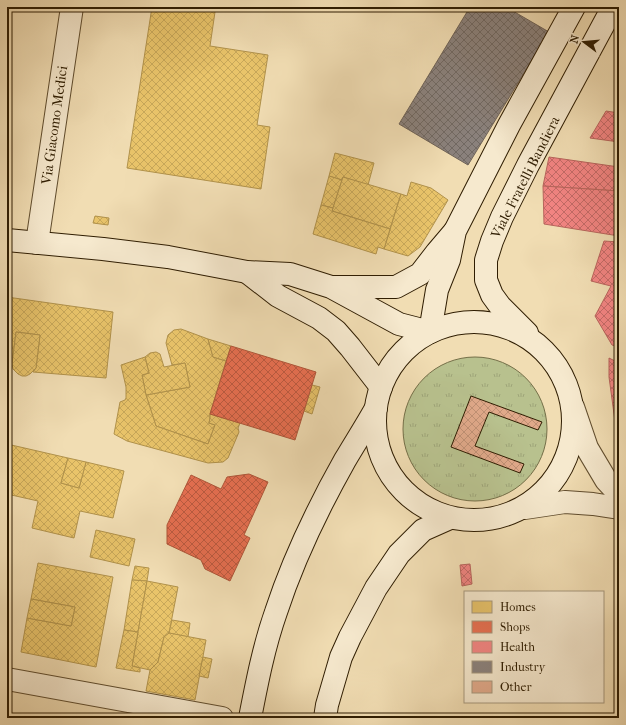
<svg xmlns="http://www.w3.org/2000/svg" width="626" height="725" font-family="'IM FELL French Canon',serif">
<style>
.grass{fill:url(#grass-tufts);stroke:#746f48}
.homes{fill:url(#homes-cross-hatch);stroke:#b1924b}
.shops{fill:url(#shops-cross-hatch);stroke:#b05639}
.health{fill:url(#health-cross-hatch);stroke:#b8655c}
.industry{fill:url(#industry-cross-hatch);stroke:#6f6357}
.building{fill:url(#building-cross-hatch);stroke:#2f1d02}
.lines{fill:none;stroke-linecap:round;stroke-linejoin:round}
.street-casing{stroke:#604d2e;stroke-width:24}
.secondary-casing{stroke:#2f1d02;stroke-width:24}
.street{stroke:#f6e9ce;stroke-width:22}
.secondary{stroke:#f6e9ce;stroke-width:22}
.labels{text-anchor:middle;stroke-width:4;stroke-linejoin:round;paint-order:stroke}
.street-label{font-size:14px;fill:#2f1d02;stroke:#f6e9ce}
</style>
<defs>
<pattern id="grass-tufts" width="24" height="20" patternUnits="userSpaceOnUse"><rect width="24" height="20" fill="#b8c18e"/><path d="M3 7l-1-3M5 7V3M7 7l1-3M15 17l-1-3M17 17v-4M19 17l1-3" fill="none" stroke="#9ea579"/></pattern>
<pattern id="homes-cross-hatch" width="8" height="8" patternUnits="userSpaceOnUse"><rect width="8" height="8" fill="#e9c46a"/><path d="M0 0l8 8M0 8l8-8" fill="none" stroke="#c8a85a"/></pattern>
<pattern id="shops-cross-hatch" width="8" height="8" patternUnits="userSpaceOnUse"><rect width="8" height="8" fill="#e76f51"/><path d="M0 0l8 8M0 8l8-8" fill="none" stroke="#bc5b41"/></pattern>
<pattern id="health-cross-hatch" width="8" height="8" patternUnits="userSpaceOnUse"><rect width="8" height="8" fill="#f28482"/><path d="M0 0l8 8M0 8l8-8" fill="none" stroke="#c46b68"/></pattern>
<pattern id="industry-cross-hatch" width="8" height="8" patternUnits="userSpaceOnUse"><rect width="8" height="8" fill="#8a817c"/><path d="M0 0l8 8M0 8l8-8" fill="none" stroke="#716963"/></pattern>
<pattern id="building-cross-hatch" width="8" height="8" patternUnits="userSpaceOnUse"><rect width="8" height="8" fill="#e0a98a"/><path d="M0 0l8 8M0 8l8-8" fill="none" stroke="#c09175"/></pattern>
</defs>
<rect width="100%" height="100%" fill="#f1ddb3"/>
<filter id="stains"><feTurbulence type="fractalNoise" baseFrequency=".005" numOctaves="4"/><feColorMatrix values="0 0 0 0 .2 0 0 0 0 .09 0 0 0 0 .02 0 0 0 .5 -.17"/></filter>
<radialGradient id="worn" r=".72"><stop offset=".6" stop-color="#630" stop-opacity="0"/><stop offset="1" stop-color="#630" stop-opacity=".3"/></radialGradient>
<circle class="grass" cx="475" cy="429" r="72"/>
<g class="homes">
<path d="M152,7H182L215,12L210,46L268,55L257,125L270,127L261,189L127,168Z"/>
<path d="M335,153L374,163L368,185L343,177L342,180L329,176Z"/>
<path d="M329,176L342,180L333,208L321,205Z"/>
<path d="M343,177L401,194L390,229L332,211Z"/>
<path d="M411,182L431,188L448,200L420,247L408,256L384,249L401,194L407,196Z"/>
<path d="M321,205L333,208L332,211L390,229L384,249L378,247L376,254L313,234Z"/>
<path d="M95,216L109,218L108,225L93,223Z"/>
<path d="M7,297L113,312L106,378L33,372L36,368L40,335L16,332L12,364V366L7,365Z"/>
<path d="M181,329L208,339L213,357L226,361L210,414V418L209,423L215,425L208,444L156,426L146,395L190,387L185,363L172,365L166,343L168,335L174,330Z"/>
<path d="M16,332L40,335L36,368L30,374L26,376H22L18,374L13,369L12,364Z"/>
<path d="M208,339L231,346L226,361L213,357Z"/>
<path d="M156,352L160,354L164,367L185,363L190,387L146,395L142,375L149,373L145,357L150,353Z"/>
<path d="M145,357L149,373L142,375L146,395L156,426L208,444L215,425L209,423L210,418V414L240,423L238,428L239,432L228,458L223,462L208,463L127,441L114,434L120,402L125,400L126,398V387L121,365Z"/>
<path d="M312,385L320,387L312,414L304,411Z"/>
<path d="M7,444L68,458L61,483L79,488L86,462L124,471L113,518L80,511L74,538L32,528L38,501L7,494Z"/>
<path d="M68,458L86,462L79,488L61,483Z"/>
<path d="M96,530L135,539L129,566L90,557Z"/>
<path d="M38,563L113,577L96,667L21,652L27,618L71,626L75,607L31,599Z"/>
<path d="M135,566L149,568L147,581L132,580Z"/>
<path d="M132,580L147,581L138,632L124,630Z"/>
<path d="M147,581L178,587L169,633L164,637L158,662L150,670L132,666Z"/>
<path d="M31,599L75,607L71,626L27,618Z"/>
<path d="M172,620L190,623L188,637L169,633Z"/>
<path d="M124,630L138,632L132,666L140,668V672L116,668Z"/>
<path d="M169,633L206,640L195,700L146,691L150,670L158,662L164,637Z"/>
<path d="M203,657L212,659L208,678L199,676Z"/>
</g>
<g class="shops">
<path d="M231,346L316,372L295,440L210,414Z"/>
<path d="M249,474L268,482L244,535L250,538L230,581L205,569L201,560L167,544V525L191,475L221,489L227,477Z"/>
</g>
<g class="health">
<path d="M606,111L619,113V142L590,138Z"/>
<path d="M549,157L619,167V191L543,186Z"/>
<path d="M543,186L619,191V236L544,224Z"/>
<path d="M604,241L619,242V347L612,345L595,316L611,286L591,281Z"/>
<path d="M609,358L619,363V451L609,377Z"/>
<path d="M470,564L472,584L462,586L460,565Z"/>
</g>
<path class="industry" d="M470,7H506L549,32L468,165L399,124Z"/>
<path class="building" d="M471,396L542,422L538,430L489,412L475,446L524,464L520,473L451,447Z"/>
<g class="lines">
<g class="street-casing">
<g id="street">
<path d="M37,243L72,7"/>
<path d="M573,407L587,448L606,480L619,494"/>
<path d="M525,508L565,502L593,504L619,508"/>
<path d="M7,679L222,718"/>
</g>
</g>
<g class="secondary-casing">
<g id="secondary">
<path d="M7,240L103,249L168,257L247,272L290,274L331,287L399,324L430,332"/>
<path d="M247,272L278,296L319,318L336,331L350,347L381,387"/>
<path d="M334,287H396L420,274L437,252L454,232"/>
<circle cx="474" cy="421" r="99"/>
<path d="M430,332L437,290L449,260L455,231L509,125L574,7"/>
<path d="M527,333L500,306L492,295L486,280V260L492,241L502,217L528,165L613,7"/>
<path d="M250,718C257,682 264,646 276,612C293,560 318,508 345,460C355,443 366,426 376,408"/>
<path d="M325,718L327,705L341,657L350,637L376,588L399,554L423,530L450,518"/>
</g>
</g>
<use href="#street" class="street"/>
<use href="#secondary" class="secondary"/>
</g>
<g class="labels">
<g class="street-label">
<text transform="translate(54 125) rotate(-82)" y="5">Via Giacomo Medici</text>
<text transform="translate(525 177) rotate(-63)" y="5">Viale Fratelli Bandiera</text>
</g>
</g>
<rect width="626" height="725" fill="none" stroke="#f1ddb3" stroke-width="24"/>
<rect x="8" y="8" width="610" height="709" fill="none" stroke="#2f1d02" stroke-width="2"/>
<rect x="12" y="12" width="602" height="701" fill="none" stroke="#2f1d02"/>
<rect x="464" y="591" width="140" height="112" fill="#f6e9ce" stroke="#a6977c"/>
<rect x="472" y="601" width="20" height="12" fill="#e9c46a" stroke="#a6977c"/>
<text x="500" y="611" font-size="12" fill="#2f1d02">Homes</text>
<rect x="472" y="621" width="20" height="12" fill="#e76f51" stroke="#a6977c"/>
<text x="500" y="631" font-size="12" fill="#2f1d02">Shops</text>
<rect x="472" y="641" width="20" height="12" fill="#f28482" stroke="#a6977c"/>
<text x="500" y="651" font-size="12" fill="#2f1d02">Health</text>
<rect x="472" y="661" width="20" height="12" fill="#8a817c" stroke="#a6977c"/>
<text x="500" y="671" font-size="12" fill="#2f1d02">Industry</text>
<rect x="472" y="681" width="20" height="12" fill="#e0a98a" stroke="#a6977c"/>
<text x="500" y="691" font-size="12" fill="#2f1d02">Other</text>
<g transform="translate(584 42) rotate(286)" stroke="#f6e9ce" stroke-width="3" paint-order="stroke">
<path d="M0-3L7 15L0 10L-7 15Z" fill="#2f1d02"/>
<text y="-6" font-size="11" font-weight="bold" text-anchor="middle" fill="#2f1d02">N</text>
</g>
<rect width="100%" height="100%" filter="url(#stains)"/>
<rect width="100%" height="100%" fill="url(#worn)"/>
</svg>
